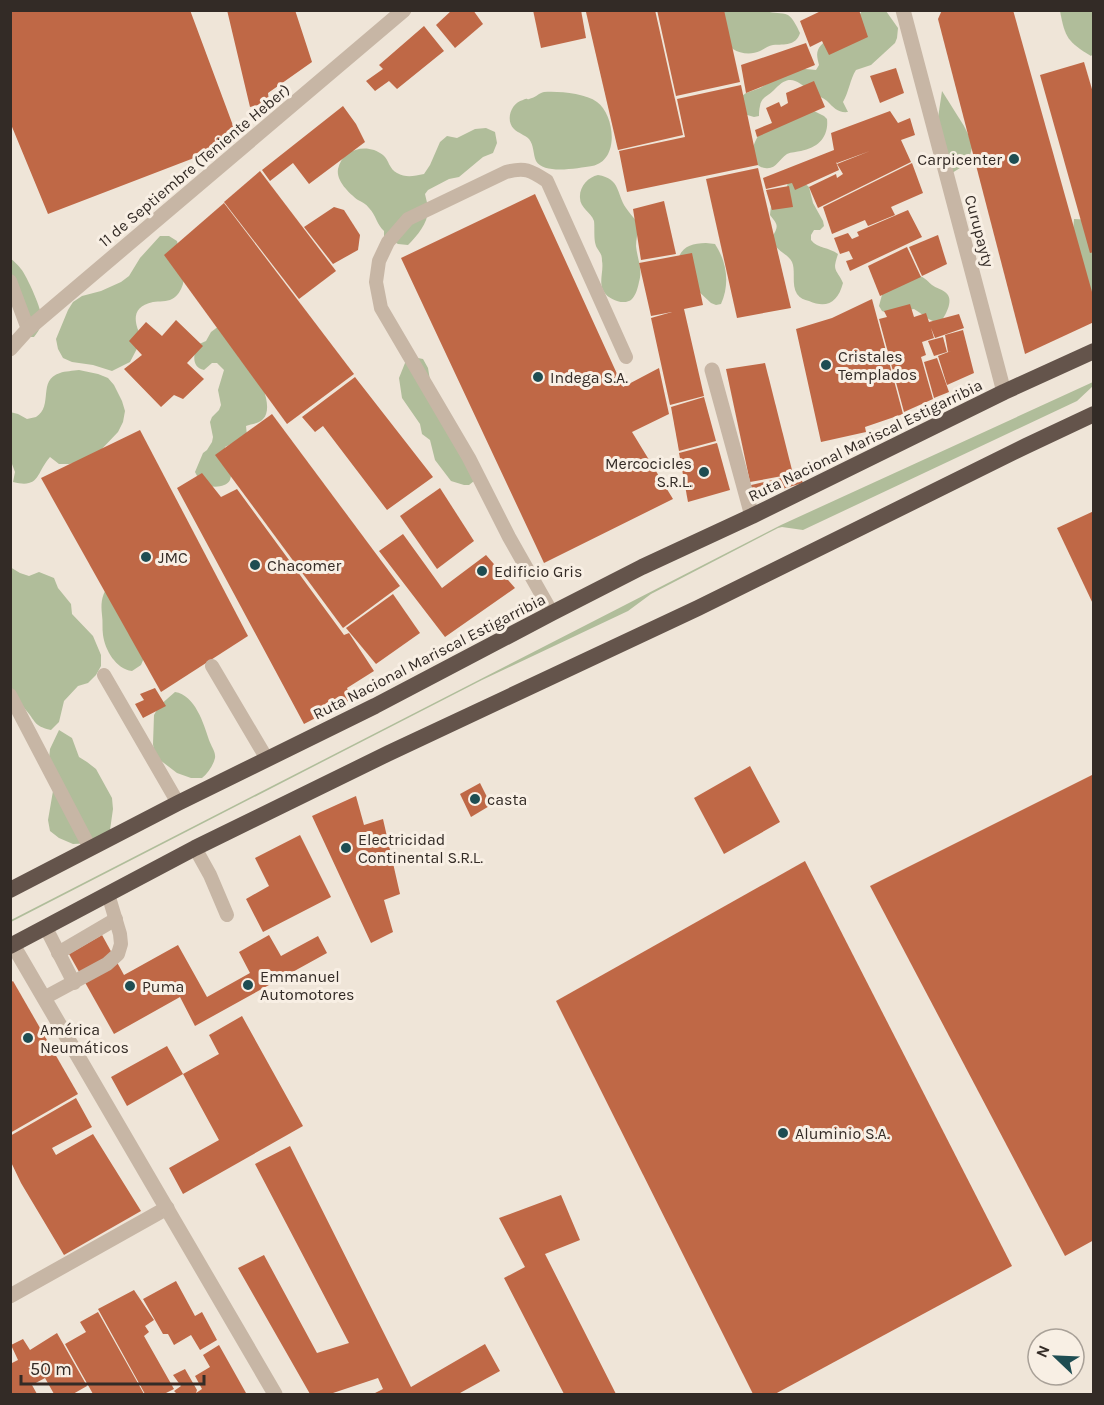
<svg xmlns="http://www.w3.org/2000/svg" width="1104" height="1405" font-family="Karla,sans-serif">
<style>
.green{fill:#b0bd9a}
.building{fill:#bf6846}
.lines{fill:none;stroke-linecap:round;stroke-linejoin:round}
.service{stroke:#c7b6a5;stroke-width:14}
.minor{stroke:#c7b6a5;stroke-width:15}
.tertiary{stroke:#c7b6a5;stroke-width:15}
.trunk{stroke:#64544b;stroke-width:16}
.poi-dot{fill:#1e4d52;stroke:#f8efe4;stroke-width:2}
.labels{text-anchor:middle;stroke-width:6;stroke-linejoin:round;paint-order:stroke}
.poi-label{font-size:16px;fill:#332b26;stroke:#f8efe4;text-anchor:start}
.street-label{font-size:16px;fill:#332b26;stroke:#f8efe4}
</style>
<rect width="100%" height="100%" fill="#efe5d8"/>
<g class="green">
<path d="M714,11H767C774,14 781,12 788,15C793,18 797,27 800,33C796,46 785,44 773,45C768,46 764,49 760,51C752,55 740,54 733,49C726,43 718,20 714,11Z"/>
<path d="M862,11H886L898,28L897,38L895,43L871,65L856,70C850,79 849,92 843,102L848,112C838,113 834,108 827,101C823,97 816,96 811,92C797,81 790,73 775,89C770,95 761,97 760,106C759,110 759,113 759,116L754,117L744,114L742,96L746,93L760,88L795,68L816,70L819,65C818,60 816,55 818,50C822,39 853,26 862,11Z"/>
<path d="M1060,11H1093V54L1091,56C1068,42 1065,38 1060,11Z"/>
<path d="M942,91L964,126L973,144L968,163L952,173L935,138Z"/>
<path d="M544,92C558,91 585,93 597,102C615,115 620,161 592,166C578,168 544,175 536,161C533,154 534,145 529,139C525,135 518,133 514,129C505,120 511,103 523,100C530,97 524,101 532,98C536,97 539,93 544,92Z"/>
<path d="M814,111L824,116L827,119C829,137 818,148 801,151C797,152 791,152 787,154C779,159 776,170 765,168C757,167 755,162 753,155C752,150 753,147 755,142C765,118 792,117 814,111Z"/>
<path d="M486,128L495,132L497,143L493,153L483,157L459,177L449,179L428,190L425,194C426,199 428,205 428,210C428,223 417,236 408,245L398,244L384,236V231C377,225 376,215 369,208C366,204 362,202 358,200C349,193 336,181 338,169C342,149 367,142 383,155C389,160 389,169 397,173C406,178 414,176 424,174L430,165L440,142L447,136L457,138L475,129Z"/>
<path d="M598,175C621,179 616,193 626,208C629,213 634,217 637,223C639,230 636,238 636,246C637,258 643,269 639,282C638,287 636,295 632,299C625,306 609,300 604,292C598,283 604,271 602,261C602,254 600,253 597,248C593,241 595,229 594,221C591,212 580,208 580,198C579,187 588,177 598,175Z"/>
<path d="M802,181L809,187L813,203L823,221L824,226L820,230H814L811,235V240C818,249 829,247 838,254C832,272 836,268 843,283C838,302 827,309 809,301C804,300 800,298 797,294C791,284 796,271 792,262C789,255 779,252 775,245C774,243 773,240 772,237C779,226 778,225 770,215L771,206L784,198L788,182Z"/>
<path d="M1074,219L1093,220V313L1071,259Z"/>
<path d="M160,236H169L177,241C180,254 186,271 183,284C181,290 178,296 172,299C167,302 159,301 153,302C130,307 134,323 142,339L130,362L112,371L93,365L72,362L63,358L58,349L56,339L68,310L73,302L82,296L101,291L121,282L129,276L140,258Z"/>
<path d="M706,243L715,244C727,262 730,284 721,304L716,305L711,303L696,289L678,259C683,245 692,244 706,243Z"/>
<path d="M10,258C14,261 18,265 21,269C27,276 42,310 42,319C42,326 38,332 34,337H29L21,332L19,321L11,294Z"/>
<path d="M917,275C926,278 925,279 932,285C936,288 941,289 945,292C955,299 946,314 941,322C930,323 923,314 914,309L887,313L882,311L879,306L883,291Z"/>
<path d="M219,326L235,337L239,358C242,360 244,361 247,363C258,372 275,407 263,419C259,424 251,424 246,426L247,436L225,447C226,457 234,469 230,480C226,488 211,488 204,484C200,481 197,476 195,472L203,453L207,450L212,442L213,437L210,422L212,417L219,410L221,405L218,390L224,370L217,363H212L204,370C192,367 193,356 197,345L206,341L211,332Z"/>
<path d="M413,357L423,359L428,368L431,386L474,481L469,485H464L451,481L435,460L430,440L422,434L420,424L402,398L399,378L405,363Z"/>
<path d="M79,370L98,374L108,378L114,385L122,401L125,411L123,422L118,432L97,454L89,460L69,464H59L50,457C36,473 40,489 13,482L15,472L12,464L11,463L10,412L18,414L27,419C30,418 33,418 36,417C54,406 37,380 60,373C65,371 73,371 79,370Z"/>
<path d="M1093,382V386L1077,401L803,530L782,527L778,528L651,594L628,611L482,680L11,922V920L781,525Z"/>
<path d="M10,567L20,573L29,576L39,572L54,578L58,588L71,604L72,614L93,636L101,655V666L96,675L88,683L78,686L64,701L59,722L51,730C33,726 36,721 25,709C21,703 16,699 11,695Z"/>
<path d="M107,587L147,651L141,665L132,671C116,669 105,650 103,635C102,628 103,622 102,615C101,604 101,598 107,587Z"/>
<path d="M175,692C195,695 204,724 209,740C211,746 216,752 215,758C213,766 208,773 202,778H191L177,773L160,760L154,751L153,744L154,715L159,706Z"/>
<path d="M59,730L72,738L79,757L87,762L96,769L112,798L113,809L110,830L93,843L73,844L59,838L50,831L48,820L53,791L49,759L50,749Z"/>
</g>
<g class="building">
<path d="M10,10H190L238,139L210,162L207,153L48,214L10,122Z"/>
<path d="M227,10H295L312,62L268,93L269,102L250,107Z"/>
<path d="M452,10H473L483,24L455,48L436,25Z"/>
<path d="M533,10H581L586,38L541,48Z"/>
<path d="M588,10H655L683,135L618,150L586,12Z"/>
<path d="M657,10H724L740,82L676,96Z"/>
<path d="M823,10H859L868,37L829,55L822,41L810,47L800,21Z"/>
<path d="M942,10H1013L1094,299V322L1025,354L938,19Z"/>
<path d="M424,26L444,51L397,89L389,81L375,91L366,81L383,69L379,65Z"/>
<path d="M806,43L815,65L746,93L741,65Z"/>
<path d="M1084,62L1094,96V252L1090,253L1040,75Z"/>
<path d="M896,68L904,93L880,103L870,76Z"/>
<path d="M814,81L825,107L757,137L755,130L772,123L766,108L779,102L781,107L788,103L786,93Z"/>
<path d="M741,85L758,165L627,192L619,151L685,137L677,99Z"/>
<path d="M343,106L356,124L365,142L309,184L293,163L270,181L262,170Z"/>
<path d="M890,111L898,123L910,118L915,135L901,140L911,162L818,208L809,187L836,174L837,178L843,174L837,164L870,151L837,163L836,162L839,170L795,190L792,183L766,189L763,178L834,150L831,133Z"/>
<path d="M912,163L923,193L891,207L895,215L868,226L865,220L832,234L823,207Z"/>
<path d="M758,168L791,308L737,318L706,179Z"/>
<path d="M260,171L336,271L299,299L224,202Z"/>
<path d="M789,186L793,207L772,210L766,190Z"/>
<path d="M535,194L623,387L659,368L669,414L632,432L673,499L544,563L401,258Z"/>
<path d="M664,201L676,254L641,260L633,209Z"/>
<path d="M224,203L354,374L287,424L164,255Z"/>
<path d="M334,207L344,210L360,235L358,250L333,264L304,227Z"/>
<path d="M908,210L922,237L850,271L846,261L853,259L849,251L840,254L834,238L848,233L852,239L859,236L857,232Z"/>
<path d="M938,235L947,264L922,276L909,247Z"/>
<path d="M907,247L921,277L880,296L868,266Z"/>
<path d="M692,253L703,305L684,309L704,396L670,405L651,318L672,312L651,316L639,263Z"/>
<path d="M872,299L903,414L865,427L866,432L821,442L796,329L832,318Z"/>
<path d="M910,304L914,317L926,313L929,322L959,314L964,328L935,338L931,328L934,338L922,342L926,355L921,357L933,399L904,412L879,319L887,317L884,311Z"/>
<path d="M176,320L203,346L187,363L204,379L183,399L174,395L161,407L124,369L142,355L129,341L146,322L162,336Z"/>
<path d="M963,330L974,373L947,385L938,356L951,351L948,352L945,335Z"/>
<path d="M943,337L947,352L934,356L928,341Z"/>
<path d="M937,358L949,392L934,398L924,362Z"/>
<path d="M765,363L793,474L750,482L726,369Z"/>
<path d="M355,377L433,477L387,510L323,426L315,432L302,417Z"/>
<path d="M704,397L716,441L679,451L671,407Z"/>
<path d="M272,414L400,586L343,628L215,455Z"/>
<path d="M140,430L248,636L161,692L41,478Z"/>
<path d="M717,443L730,490L688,502L679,453Z"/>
<path d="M202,473L221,497L237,489L344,635L349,633L374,671L347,688L352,699L304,724L177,488Z"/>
<path d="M799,474L803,483L758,496L756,491L749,493L747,486Z"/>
<path d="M440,488L474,541L437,569L400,516Z"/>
<path d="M1094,511V606L1057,528Z"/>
<path d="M403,534L442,588L486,555L515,588L445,637L379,551Z"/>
<path d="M393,594L420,633L376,664L346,628Z"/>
<path d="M155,688L166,706L143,718L135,704L144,700L140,694Z"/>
<path d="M750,766L780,822L724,854L694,798Z"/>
<path d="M1094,774V1240L1065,1256L870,886Z"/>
<path d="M480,783L491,805L471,817L460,794Z"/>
<path d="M356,796L364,825L383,819L400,894L384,900L393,932L371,943L312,816Z"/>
<path d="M300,835L331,897L263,932L246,899L269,886L255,858Z"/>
<path d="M805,861L1012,1266L775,1394H753L556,1001Z"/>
<path d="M102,935L124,975L178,945L207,997L250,973L239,952L269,935L281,956L318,936L327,953L195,1026L180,997L114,1034L69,954Z"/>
<path d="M13,981L78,1094L10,1133V983Z"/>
<path d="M242,1016L303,1126L183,1194L169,1168L219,1140L183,1074L127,1106L111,1077L167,1046L183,1074L219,1054L209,1035Z"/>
<path d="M76,1098L92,1127L52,1148L56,1155L93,1134L141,1211L64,1255L21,1183L10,1160V1136Z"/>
<path d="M290,1146L411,1387L485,1344L500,1371L460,1393V1394H373L383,1389L378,1378L330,1394H310L238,1268L264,1255L317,1353L349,1343L255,1164Z"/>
<path d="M561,1195L580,1240L545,1254L616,1394H564L504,1278L525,1267L499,1218Z"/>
<path d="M176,1281L195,1316L202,1312L217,1340L200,1350L191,1335L174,1345L168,1334H163L143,1299Z"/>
<path d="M134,1290L154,1320L145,1326L149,1332L144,1336L174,1389L164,1394H145L98,1309Z"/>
<path d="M98,1312L144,1394H93L65,1344L86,1332L80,1322Z"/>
<path d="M57,1333L87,1386L73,1394H54L45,1378L32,1385L37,1394H10V1364L18,1360L11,1345L23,1339L30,1350Z"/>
<path d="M219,1345L246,1393L243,1394H177L174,1391L181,1386L173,1375L185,1369L197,1390L196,1393L202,1389L195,1376L210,1367L203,1355Z"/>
</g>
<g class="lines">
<g class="service">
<path d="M10,281L28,329"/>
<path d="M552,613L509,537L469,458L381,308L376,282L379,261L388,242L408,219L506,172C525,167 530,170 547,181L626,357"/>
<path d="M212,666L267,759"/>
<path d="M104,675L178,803"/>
<path d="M10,695L90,848"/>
<path d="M195,848L210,875L227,915"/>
<path d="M46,928L74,983"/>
<path d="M58,953L116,919"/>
<path d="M44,998L107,964L118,954L121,944L120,934L108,894"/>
</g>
<g class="minor">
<path d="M903,10L1004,392"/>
<path d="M10,349L28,329L404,10"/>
<path d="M712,370L752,516"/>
<path d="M10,1296L167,1208"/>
</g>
<path class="tertiary" d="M13,945L275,1394"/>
<g class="trunk">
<path d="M10,890L178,803L375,706L552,613L642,567L752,516L1004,392L1094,351"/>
<path d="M10,946L195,848L389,753L698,608L1026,446L1094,414"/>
</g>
</g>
<g class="poi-dot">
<circle cx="1014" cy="159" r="6"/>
<circle cx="826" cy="365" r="6"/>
<circle cx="538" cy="377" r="6"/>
<circle cx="704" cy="472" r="6"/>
<circle cx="146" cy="557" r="6"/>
<circle cx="255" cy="565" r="6"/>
<circle cx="482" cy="571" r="6"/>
<circle cx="475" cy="799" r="6"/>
<circle cx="346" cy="848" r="6"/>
<circle cx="248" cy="985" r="6"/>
<circle cx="130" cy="986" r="6"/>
<circle cx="28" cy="1038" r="6"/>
<circle cx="783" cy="1133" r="6"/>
</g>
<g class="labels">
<g class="poi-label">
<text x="1002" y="165" text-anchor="end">Carpicenter</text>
<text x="838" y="362">Cristales<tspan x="838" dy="18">Templados</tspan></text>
<text x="550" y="383">Indega S.A.</text>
<text x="692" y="469" text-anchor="end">Mercocicles<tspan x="692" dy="18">S.R.L.</tspan></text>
<text x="158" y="563">JMC</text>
<text x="267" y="571">Chacomer</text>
<text x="494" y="577">Edificio Gris</text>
<text x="487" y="805">casta</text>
<text x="358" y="845">Electricidad<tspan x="358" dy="18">Continental S.R.L.</tspan></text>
<text x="260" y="982">Emmanuel<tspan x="260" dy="18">Automotores</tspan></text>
<text x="142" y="992">Puma</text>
<text x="40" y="1035">América<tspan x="40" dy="18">Neumáticos</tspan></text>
<text x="795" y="1139">Aluminio S.A.</text>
</g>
<g class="street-label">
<text transform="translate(194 165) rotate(-40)" y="6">11 de Septiembre (Teniente Heber)</text>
<text transform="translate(980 231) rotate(75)" y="6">Curupayty</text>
<text transform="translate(865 440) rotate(-26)" y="6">Ruta Nacional Mariscal Estigarribia</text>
<text transform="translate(429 656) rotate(-27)" y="6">Ruta Nacional Mariscal Estigarribia</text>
</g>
</g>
<rect width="1104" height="1405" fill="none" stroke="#332b26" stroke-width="24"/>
<g transform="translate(1056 1357) rotate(293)"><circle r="28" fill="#f8efe4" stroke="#a9a198" stroke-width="1.5"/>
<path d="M0-4.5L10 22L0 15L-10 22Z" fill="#1e4d52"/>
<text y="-9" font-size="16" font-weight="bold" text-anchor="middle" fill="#332b26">N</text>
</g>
<path d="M21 1375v9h183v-9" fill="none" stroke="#332b26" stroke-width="3"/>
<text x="30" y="1375" font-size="18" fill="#332b26" stroke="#f8efe4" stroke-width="4.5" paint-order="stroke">50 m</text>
</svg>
